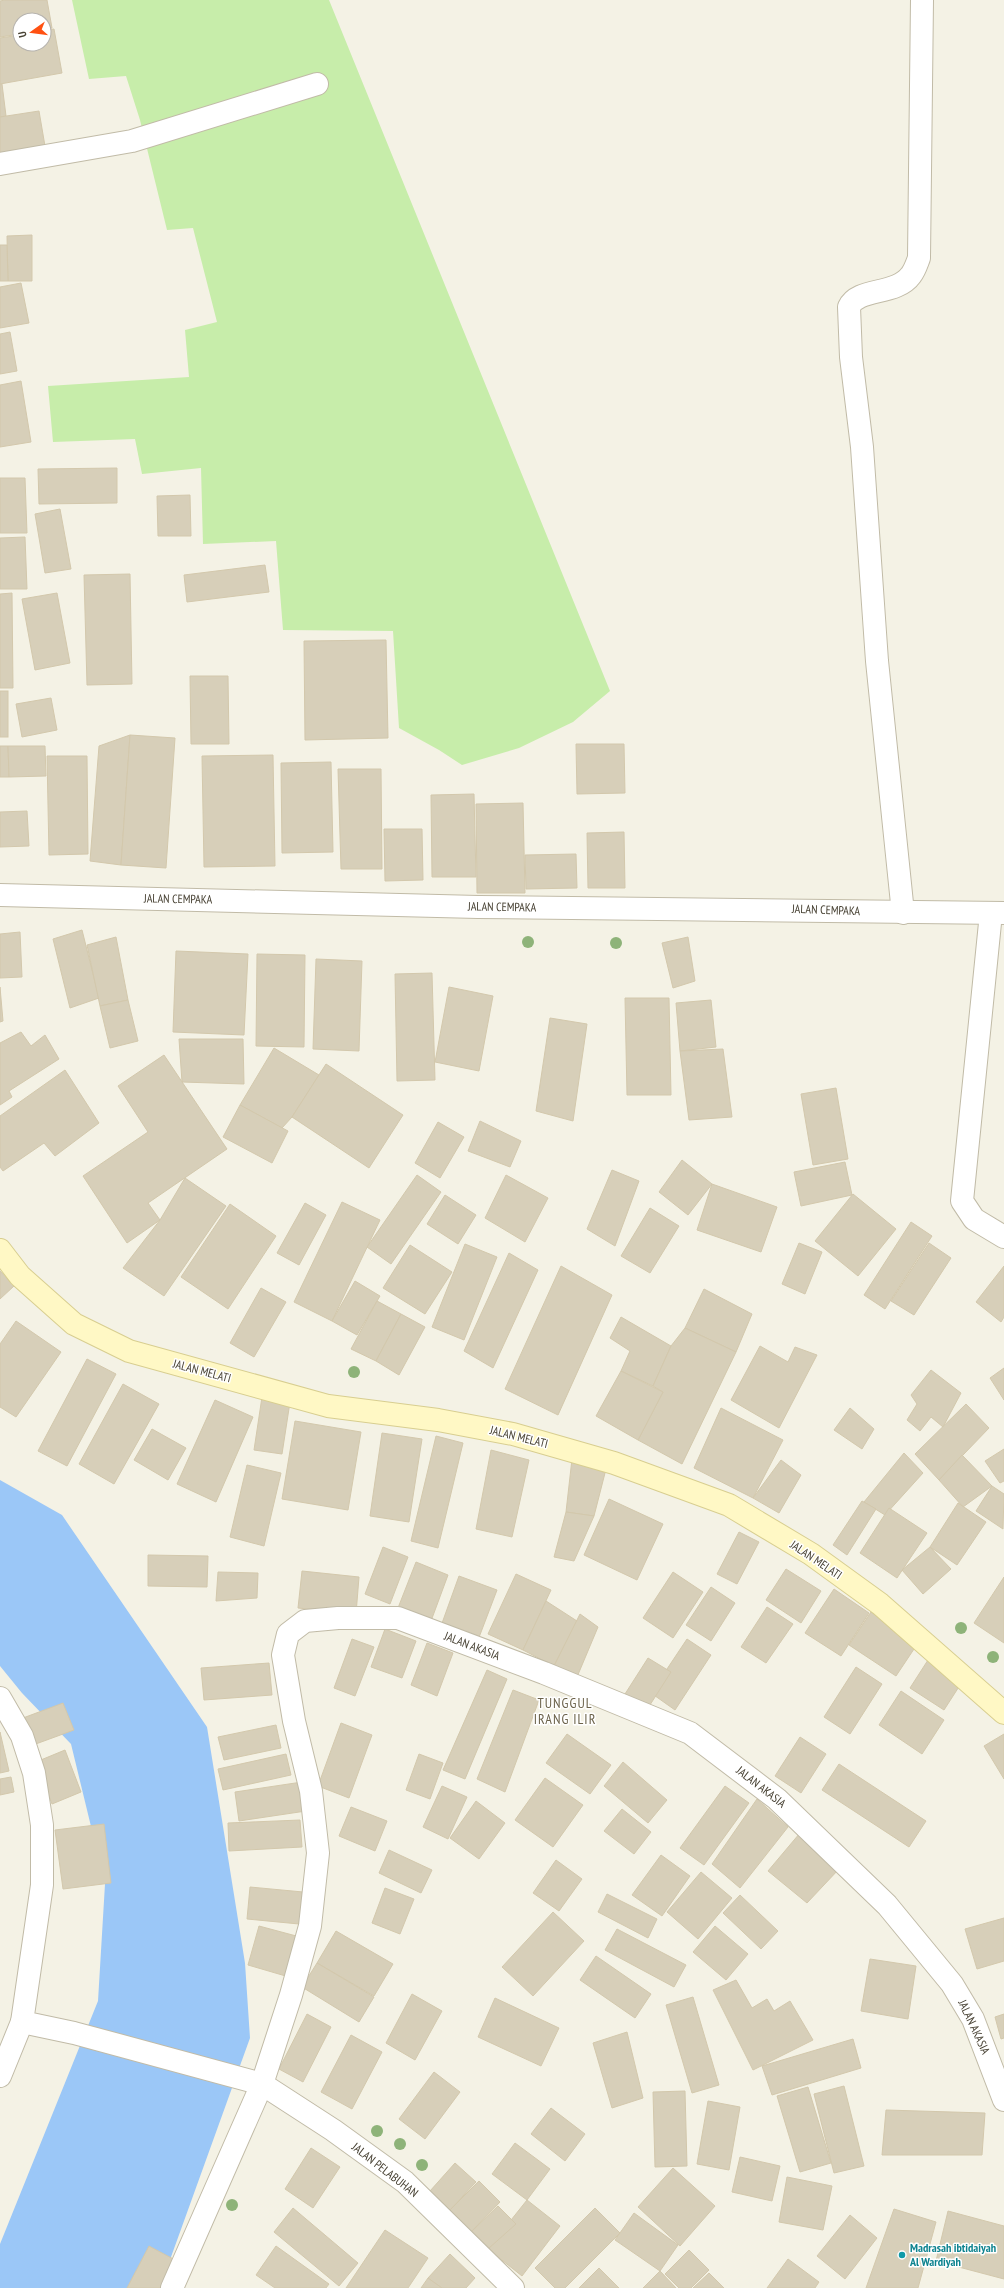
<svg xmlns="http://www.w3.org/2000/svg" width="1004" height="2288" font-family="'PT Sans Narrow',sans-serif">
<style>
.green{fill:#c7edaa}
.water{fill:#9bc7f7}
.building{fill:#d7cfb9;stroke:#d3c8ac}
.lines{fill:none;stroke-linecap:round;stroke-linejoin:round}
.minor-casing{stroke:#c1bba7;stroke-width:24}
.tertiary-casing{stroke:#c1bba7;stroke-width:24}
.secondary-casing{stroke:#d8ce90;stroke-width:24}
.minor{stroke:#fff;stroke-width:22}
.tertiary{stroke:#fff;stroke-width:22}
.secondary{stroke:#fff8c5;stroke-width:22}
.tree{fill:#8eb379}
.culture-dot{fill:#0f9aa8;stroke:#fff;stroke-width:1.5}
.labels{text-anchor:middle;stroke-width:3;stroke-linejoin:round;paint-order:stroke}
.street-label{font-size:12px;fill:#484234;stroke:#fff}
.culture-label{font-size:12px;font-weight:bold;fill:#0d838f;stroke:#fff;text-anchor:start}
.quarter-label{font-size:14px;letter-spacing:1px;fill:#6b624a;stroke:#fff}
</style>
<rect width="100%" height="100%" fill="#f4f2e5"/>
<path class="green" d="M72,0H329L610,691L573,722L519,748L462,765L439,750L399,728L393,631L283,630L276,541L203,544L201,468L142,474L135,439L53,442L48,386L189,377L185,330L217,322L193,228L167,230L140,120L126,76L89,79Z"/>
<path class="water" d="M0,1480L62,1515L207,1727L245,1963L250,2038L171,2257L157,2288H0V2244L98,2001L105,1884L71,1744L22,1693L0,1666Z"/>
<g class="building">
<path d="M5,0H47L52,28L44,29V20H20V34L0,37V1Z"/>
<path d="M54,29L62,73L0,84V38L20,35V44H44V30Z"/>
<path d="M0,84H2L6,116L0,117Z"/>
<path d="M39,111L46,152L0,160V117Z"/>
<path d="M32,235V281H8L7,236Z"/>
<path d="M0,245H7L8,281H0Z"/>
<path d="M21,283L29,323L0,328V287Z"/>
<path d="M10,332L17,371L0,374V334Z"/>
<path d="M21,381L31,442L0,447V385Z"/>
<path d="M117,468V503L39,504L38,469Z"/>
<path d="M0,478H25L27,533H0Z"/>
<path d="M190,495L191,536H158L157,496Z"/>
<path d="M60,509L71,569L45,573L35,514Z"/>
<path d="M25,537L27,589H0V538Z"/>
<path d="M265,565L269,592L187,602L184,575Z"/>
<path d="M130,574L132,684L87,685L84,575Z"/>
<path d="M12,593L13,688H0V594Z"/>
<path d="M57,593L70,663L35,670L22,599Z"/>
<path d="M386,640L388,738L305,740L304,641Z"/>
<path d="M190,676H228L229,744H191Z"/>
<rect x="0" y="691" width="8" height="46"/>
<path d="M51,698L57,730L22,737L16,704Z"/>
<path d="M130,735L121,865L90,861L99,746Z"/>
<path d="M130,735L175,738L166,868L121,865Z"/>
<path d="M576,744H624L625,793L577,794Z"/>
<path d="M0,746H8L9,777H0Z"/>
<path d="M8,746H45L46,776L9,777Z"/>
<path d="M273,755L275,866L204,867L202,756Z"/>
<path d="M47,756H87L88,854L49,855Z"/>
<path d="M331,762L333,852L282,853L281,763Z"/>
<path d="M338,769H381L382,869H341Z"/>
<path d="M474,794L476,877H432L431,795Z"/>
<path d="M523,803L525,893H477L476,804Z"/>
<path d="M27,811L29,846L0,847V812Z"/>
<path d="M384,829H422L423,880L385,881Z"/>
<path d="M624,832L625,888H588L587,833Z"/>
<path d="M576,854L577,888L526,889L525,855Z"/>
<path d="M82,930L99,998L70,1008L53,939Z"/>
<path d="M20,932L22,977L0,978V934Z"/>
<path d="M116,937L128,1000L100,1006L87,945Z"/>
<path d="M688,937L695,981L673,988L662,943Z"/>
<path d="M176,951L248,954L244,1035L173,1032Z"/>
<path d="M257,954L305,955L304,1047L256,1046Z"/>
<path d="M316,959L362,961L359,1051L313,1049Z"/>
<path d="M432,973L435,1080L397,1081L395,974Z"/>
<path d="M0,987L3,1021L0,1022Z"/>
<path d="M449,987L493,996L479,1071L435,1062Z"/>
<path d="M625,998H669L671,1095H627Z"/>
<path d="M128,1000L138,1041L110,1048L100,1006Z"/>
<path d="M711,1000L716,1047L680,1051L676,1003Z"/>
<path d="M550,1018L587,1024L573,1121L536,1111Z"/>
<path d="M21,1032L31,1046L45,1035L59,1059L9,1091L12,1097L0,1105V1043Z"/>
<path d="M179,1039H243L244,1084L182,1082Z"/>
<path d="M274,1048L319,1075L292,1117L282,1128L240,1105Z"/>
<path d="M723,1049L732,1117L689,1120L680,1051Z"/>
<path d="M164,1055L227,1149L148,1203L160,1220L127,1243L83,1176L148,1132L118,1086Z"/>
<path d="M326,1064L403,1115L369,1168L292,1117Z"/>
<path d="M65,1070L99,1123L55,1156L44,1143L3,1171L0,1167V1116Z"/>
<path d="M836,1088L848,1159L813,1165L801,1094Z"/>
<path d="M240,1105L288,1131L272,1163L223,1137Z"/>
<path d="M480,1121L521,1141L510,1167L468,1151Z"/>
<path d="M438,1122L464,1137L440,1178L415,1163Z"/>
<path d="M682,1160L712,1184L688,1215L659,1192Z"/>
<path d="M845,1162L852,1195L801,1206L794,1172Z"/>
<path d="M612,1170L639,1181L615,1246L587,1229Z"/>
<path d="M417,1175L441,1192L391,1264L367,1247Z"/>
<path d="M506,1175L548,1198L525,1242L485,1218Z"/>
<path d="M185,1178L226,1206L164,1296L123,1268L160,1220Z"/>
<path d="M712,1184L777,1207L761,1252L697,1230Z"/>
<path d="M853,1194L896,1229L858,1276L815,1241Z"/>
<path d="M445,1195L476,1215L458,1244L427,1224Z"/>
<path d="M342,1202L380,1220L332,1321L294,1302Z"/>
<path d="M305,1203L326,1215L299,1265L277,1253Z"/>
<path d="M230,1204L276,1236L228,1309L181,1277Z"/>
<path d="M650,1208L679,1226L650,1273L621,1256Z"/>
<path d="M911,1222L932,1236L885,1309L864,1295Z"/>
<path d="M799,1243L822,1252L805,1294L782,1284Z"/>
<path d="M929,1243L951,1258L914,1315L891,1301Z"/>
<path d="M465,1244L497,1257L464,1340L432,1327Z"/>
<path d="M410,1245L452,1272L425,1314L383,1288Z"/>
<path d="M509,1253L538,1270L493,1368L464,1351Z"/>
<path d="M561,1266L612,1295L558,1415L505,1389Z"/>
<path d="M1004,1266V1317L1001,1322L976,1302Z"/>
<path d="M0,1271L14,1286L0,1299Z"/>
<path d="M355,1281L380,1296L357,1335L332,1321Z"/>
<path d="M261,1288L286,1302L254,1357L230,1343Z"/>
<path d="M704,1289L752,1314L736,1352L685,1328Z"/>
<path d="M377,1301L401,1314L376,1361L351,1349Z"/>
<path d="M401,1314L425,1327L399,1375L376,1361Z"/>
<path d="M621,1317L671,1346L653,1386L621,1371L630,1351L610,1338Z"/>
<path d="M16,1321L61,1352L16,1417L0,1407V1344Z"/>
<path d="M685,1328L736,1352L682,1464L638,1440L663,1392L653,1386L671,1346Z"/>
<path d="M760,1346L788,1362L795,1347L817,1355L779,1428L731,1400Z"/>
<path d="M87,1359L116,1374L67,1466L38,1451Z"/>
<path d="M1004,1368V1400L990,1378Z"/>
<path d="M931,1370L961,1393L943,1427L931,1417L920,1431L907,1420L917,1404L911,1395Z"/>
<path d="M621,1371L663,1392L638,1440L596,1416Z"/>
<path d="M123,1384L159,1404L114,1484L79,1464Z"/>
<path d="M262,1397L290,1402L282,1454L254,1450Z"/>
<path d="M215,1400L253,1417L216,1502L177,1484Z"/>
<path d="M966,1404L989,1428L939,1480L915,1454Z"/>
<path d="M721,1408L783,1440L753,1498L694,1468Z"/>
<path d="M850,1408L874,1429L862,1449L834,1430Z"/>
<path d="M295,1421L361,1432L348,1510L282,1499Z"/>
<path d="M152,1429L186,1448L168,1480L134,1460Z"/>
<path d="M382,1433L422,1439L409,1522L370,1516Z"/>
<path d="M436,1436L463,1443L438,1548L411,1541Z"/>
<path d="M1004,1449V1481L1000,1483L985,1461Z"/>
<path d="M491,1450L529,1460L512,1537L476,1529Z"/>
<path d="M904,1453L923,1473L885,1515L864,1502Z"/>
<path d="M962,1455L992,1486L963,1507L939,1480Z"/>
<path d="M572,1459L605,1473L594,1516L566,1512Z"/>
<path d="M781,1460L801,1475L779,1513L753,1498Z"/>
<path d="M247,1465L281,1473L264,1546L230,1537Z"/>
<path d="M992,1486L1004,1494L1003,1529L976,1511Z"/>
<path d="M609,1499L663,1524L637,1580L584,1555Z"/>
<path d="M862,1501L876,1509L847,1555L833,1545Z"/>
<path d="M958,1503L986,1522L957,1565L930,1547Z"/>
<path d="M889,1508L927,1533L897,1578L860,1553Z"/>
<path d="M566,1512L594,1516L574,1561L554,1557Z"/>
<path d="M739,1532L759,1542L737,1584L717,1574Z"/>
<path d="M383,1547L408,1557L390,1604L365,1594Z"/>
<path d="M930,1547L951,1569L923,1594L902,1570Z"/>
<path d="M148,1555L208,1556L207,1587L148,1586Z"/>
<path d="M416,1562L448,1575L431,1621L398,1608Z"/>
<path d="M786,1569L821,1591L801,1623L766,1600Z"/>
<path d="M302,1571L359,1577L356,1614L298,1608Z"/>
<path d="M218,1572L258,1573L257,1598L216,1601Z"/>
<path d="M673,1572L703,1592L673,1638L643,1618Z"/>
<path d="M516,1574L551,1590L523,1650L488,1634Z"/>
<path d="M459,1576L497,1590L478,1640L441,1626Z"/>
<path d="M1004,1577V1643L974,1623Z"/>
<path d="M711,1587L735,1603L711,1641L686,1625Z"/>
<path d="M834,1589L869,1613L841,1656L805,1633Z"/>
<path d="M546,1601L577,1621L554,1666L523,1650Z"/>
<path d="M767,1607L793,1624L766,1663L741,1647Z"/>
<path d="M871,1612L918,1643L896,1676L849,1645Z"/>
<path d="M580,1614L598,1627L577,1677L554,1666Z"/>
<path d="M385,1629L416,1641L402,1678L371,1667Z"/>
<path d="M352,1639L374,1647L355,1696L334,1688Z"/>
<path d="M687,1639L711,1655L675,1710L651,1693Z"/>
<path d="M427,1643L453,1653L437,1696L411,1685Z"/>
<path d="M648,1658L671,1672L648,1708L625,1694Z"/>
<path d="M928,1660L962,1682L944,1710L910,1688Z"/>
<path d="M269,1663L272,1695L204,1700L201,1668Z"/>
<path d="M856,1667L882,1684L850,1734L824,1717Z"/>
<path d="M487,1670L507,1679L465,1779L443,1770Z"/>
<path d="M513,1690L539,1700L505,1792L477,1779Z"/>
<path d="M901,1691L944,1720L922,1754L879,1725Z"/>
<path d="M63,1703L74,1730L33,1745L23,1718Z"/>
<path d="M341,1723L372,1735L349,1798L318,1786Z"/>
<path d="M276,1725L281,1748L224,1760L218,1737Z"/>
<path d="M0,1732L9,1771L0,1773Z"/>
<path d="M567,1734L611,1765L590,1794L546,1763Z"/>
<path d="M1004,1734V1779L984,1746Z"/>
<path d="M800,1737L826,1754L801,1793L775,1776Z"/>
<path d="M65,1750L81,1792L52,1804L36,1762Z"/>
<path d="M286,1754L291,1775L223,1790L218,1769Z"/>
<path d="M419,1754L443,1763L430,1799L406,1790Z"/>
<path d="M623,1762L667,1800L648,1823L604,1786Z"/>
<path d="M839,1764L926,1821L909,1847L822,1790Z"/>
<path d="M11,1777L14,1792L0,1795V1779Z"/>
<path d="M545,1778L583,1805L553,1847L515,1820Z"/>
<path d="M302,1782L306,1811L239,1821L235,1792Z"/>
<path d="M442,1786L467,1797L448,1839L423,1827Z"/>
<path d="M725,1786L749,1803L704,1865L680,1848Z"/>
<path d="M757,1799L788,1827L740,1888L712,1864Z"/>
<path d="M476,1801L505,1823L479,1859L450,1838Z"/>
<path d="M351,1807L387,1821L375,1851L339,1836Z"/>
<path d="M622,1809L651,1832L634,1854L604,1831Z"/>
<path d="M300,1820L302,1847L229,1851L228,1823Z"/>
<path d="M104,1824L111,1883L63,1889L55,1830Z"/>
<path d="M800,1833L839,1869L807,1903L768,1871Z"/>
<path d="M389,1850L432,1870L421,1893L379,1873Z"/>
<path d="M661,1855L690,1876L662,1916L632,1895Z"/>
<path d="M556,1860L582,1879L559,1911L533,1893Z"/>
<path d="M701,1872L732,1898L698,1939L667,1912Z"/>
<path d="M250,1887L303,1892L299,1924L247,1919Z"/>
<path d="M385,1888L414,1899L400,1934L372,1923Z"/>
<path d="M607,1894L657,1919L648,1938L598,1912Z"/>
<path d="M740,1895L778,1931L761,1949L723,1913Z"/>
<path d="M553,1912L584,1941L533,1996L502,1967Z"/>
<path d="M1004,1918V1961L977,1969L965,1929Z"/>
<path d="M259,1926L300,1937L289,1977L248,1965Z"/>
<path d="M715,1926L748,1954L726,1980L693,1952Z"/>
<path d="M617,1929L686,1965L674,1987L605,1950Z"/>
<path d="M336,1931L393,1964L374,1996L317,1963Z"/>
<path d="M596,1956L651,1994L635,2018L580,1980Z"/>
<path d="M870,1959L916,1966L908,2019L861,2011Z"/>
<path d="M317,1963L374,1997L359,2022L302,1987Z"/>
<path d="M736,1980L752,2008L767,1999L774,2011L790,2001L813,2040L753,2070L713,1990Z"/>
<path d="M412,1994L442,2011L415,2060L386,2043Z"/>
<path d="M693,1997L719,2085L692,2093L666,2005Z"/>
<path d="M495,1998L559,2028L541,2066L478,2037Z"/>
<path d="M307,2014L331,2027L303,2082L279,2069Z"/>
<path d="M1004,2014V2038L1001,2039L995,2017Z"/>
<path d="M627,2032L643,2098L612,2108L593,2043Z"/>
<path d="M351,2035L382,2052L352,2109L321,2092Z"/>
<path d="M853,2039L861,2068L772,2095L762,2066Z"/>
<path d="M434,2072L460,2092L425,2139L399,2119Z"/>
<path d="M844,2086L864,2166L834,2173L814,2094Z"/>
<path d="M808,2087L831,2163L800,2172L777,2096Z"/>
<path d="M685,2091L687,2166L655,2167L653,2092Z"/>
<path d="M708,2101L740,2107L729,2170L697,2164Z"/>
<path d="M551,2108L585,2134L565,2161L531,2134Z"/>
<path d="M886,2110L985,2113L982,2155H882Z"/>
<path d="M515,2143L550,2169L527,2200L492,2174Z"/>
<path d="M311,2148L340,2167L313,2208L285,2189Z"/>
<path d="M740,2157L780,2166L772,2201L732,2192Z"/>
<path d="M455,2163L476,2182L450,2210L430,2191Z"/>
<path d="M673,2168L715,2206L680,2246L638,2207Z"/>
<path d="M787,2177L832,2186L823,2230L779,2222Z"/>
<path d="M479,2181L500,2202L471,2232L450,2210Z"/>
<path d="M527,2200L560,2226L522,2276L488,2249Z"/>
<path d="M498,2206L516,2224L488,2249L471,2232Z"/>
<path d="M293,2208L358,2263L339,2286L274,2232Z"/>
<path d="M595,2208L620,2233L565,2288H555L535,2268Z"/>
<path d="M894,2209L936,2222L918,2288H866Z"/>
<path d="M948,2211L1004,2226V2279L936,2261Z"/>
<path d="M634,2213L678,2245L660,2271L615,2240Z"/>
<path d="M850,2215L877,2238L845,2279L817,2256Z"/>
<path d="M385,2230L428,2258L408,2288H346Z"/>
<path d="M149,2246L179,2262L166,2288H127Z"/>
<path d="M276,2246L329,2284L326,2288H275L256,2275Z"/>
<path d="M689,2250L709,2270L691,2288H679L665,2274Z"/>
<path d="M450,2254L475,2278L466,2288H439L428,2278Z"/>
<path d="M788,2259L819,2282L815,2288H767Z"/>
<path d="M599,2268L619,2288H579Z"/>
<path d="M660,2271L676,2288H643Z"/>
<path d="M709,2273L724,2288H693Z"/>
<path d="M428,2278L442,2288H421Z"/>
</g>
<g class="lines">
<g class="minor-casing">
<g id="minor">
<path d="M0,164L132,141L317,84"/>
<path d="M903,913L877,661L862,447L851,357L849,307C858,287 896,296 911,275C915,270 917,263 919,258L922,0"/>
<path d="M991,913L962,1201L974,1219L1004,1237"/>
<path d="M0,2076L22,2022"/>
<path d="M262,2084L333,2130L405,2182L513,2288"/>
<path d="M172,2288L262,2084L291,1995L310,1926L318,1853L311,1791L294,1721L283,1655L288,1634L305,1621L338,1618H398L544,1673L690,1733L777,1799L887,1905L952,1984L973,2019L1004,2100"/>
</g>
</g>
<g class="tertiary-casing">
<g id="tertiary">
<path d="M0,895L478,907L1004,913"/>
<path d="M0,1698L22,1736L34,1773L42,1825V1885L22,2022L74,2033L262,2084"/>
</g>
</g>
<g class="secondary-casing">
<path id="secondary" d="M0,1250L20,1276L74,1324L129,1351L328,1406L438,1420L513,1434L614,1463L729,1505L811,1554L880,1604L1004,1713"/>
</g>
<use href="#minor" class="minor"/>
<use href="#tertiary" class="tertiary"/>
<use href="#secondary" class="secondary"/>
</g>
<g class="tree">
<circle cx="528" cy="942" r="6"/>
<circle cx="616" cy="943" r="6"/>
<circle cx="354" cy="1372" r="6"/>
<circle cx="961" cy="1628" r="6"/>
<circle cx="993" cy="1657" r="6"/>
<circle cx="377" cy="2131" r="6"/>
<circle cx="400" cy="2144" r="6"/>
<circle cx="422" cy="2165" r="6"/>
<circle cx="232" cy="2205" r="6"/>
</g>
<circle class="culture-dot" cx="902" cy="2255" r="4"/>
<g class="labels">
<g class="street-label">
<text transform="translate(178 899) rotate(1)" y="4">JALAN CEMPAKA</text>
<text transform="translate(502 907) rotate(1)" y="4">JALAN CEMPAKA</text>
<text transform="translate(826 910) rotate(2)" y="4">JALAN CEMPAKA</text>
<text transform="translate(202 1371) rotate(15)" y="4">JALAN MELATI</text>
<text transform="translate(519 1437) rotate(14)" y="4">JALAN MELATI</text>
<text transform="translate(816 1560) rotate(34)" y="4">JALAN MELATI</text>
<text transform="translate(472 1646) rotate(21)" y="4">JALAN AKASIA</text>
<text transform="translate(761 1787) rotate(38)" y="4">JALAN AKASIA</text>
<text transform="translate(974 2027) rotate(65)" y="4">JALAN AKASIA</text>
<text transform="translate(385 2170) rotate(38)" y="4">JALAN PELABUHAN</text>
</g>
<g class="culture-label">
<text x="910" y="2252">Madrasah ibtidaiyah<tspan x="910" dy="14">Al Wardiyah</tspan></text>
</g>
<g class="quarter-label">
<text x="565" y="1708">TUNGGUL<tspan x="565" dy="16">IRANG ILIR</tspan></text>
</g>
</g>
<g transform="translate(32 32) rotate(256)"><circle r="19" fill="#ffffff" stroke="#b6b3ae"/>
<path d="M0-3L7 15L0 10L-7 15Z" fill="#ff5112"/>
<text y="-6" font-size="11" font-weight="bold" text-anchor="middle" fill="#484234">U</text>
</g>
</svg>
